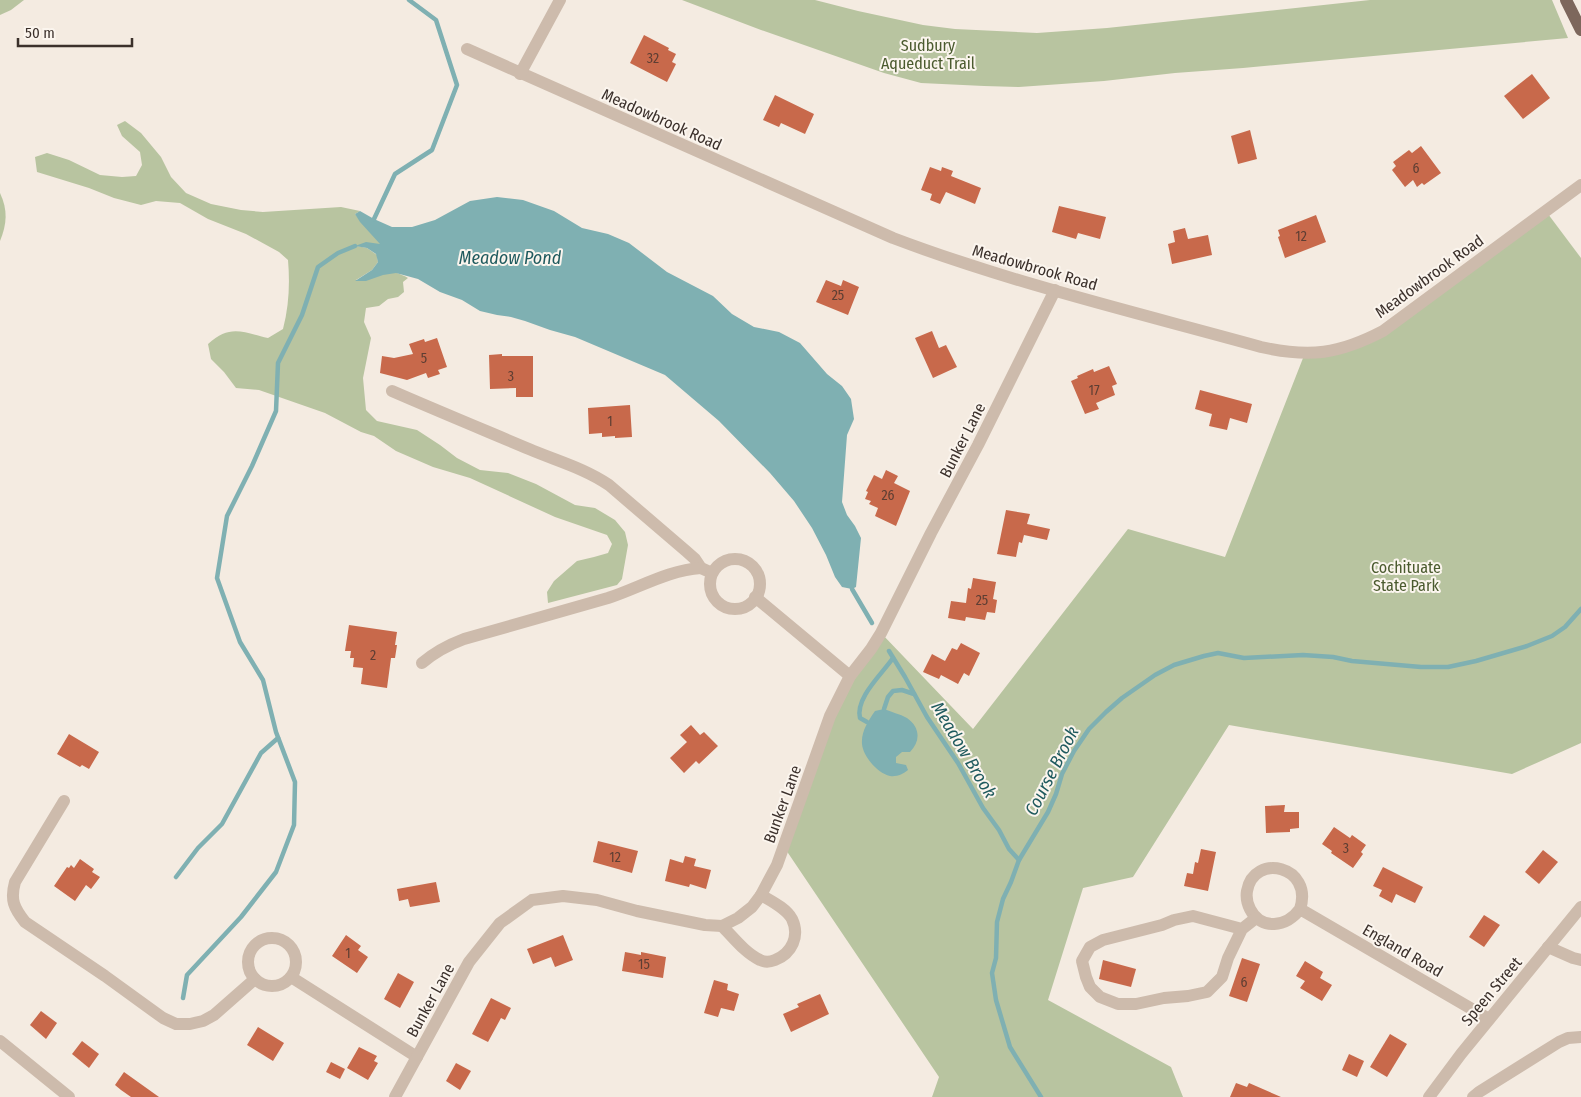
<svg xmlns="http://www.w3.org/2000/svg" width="1581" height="1097" font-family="'Fira Sans Condensed',sans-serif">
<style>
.green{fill:#b8c4a0}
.water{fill:#7fb0b2}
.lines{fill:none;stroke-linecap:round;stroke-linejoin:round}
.stream{stroke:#7fb0b2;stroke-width:4.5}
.building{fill:#c8694b}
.minor{stroke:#cdbbac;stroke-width:12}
.major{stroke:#7d675c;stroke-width:12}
.labels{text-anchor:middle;stroke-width:4;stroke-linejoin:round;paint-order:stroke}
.number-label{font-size:14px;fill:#5e3e33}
.park-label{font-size:16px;fill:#4a5a2e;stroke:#fbf5ee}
.street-label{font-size:16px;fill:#3b302b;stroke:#fbf5ee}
.water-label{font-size:18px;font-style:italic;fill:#1f5a5e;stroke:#fbf5ee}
</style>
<rect width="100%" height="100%" fill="#f4ebe1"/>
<g class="green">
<path d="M0,0H24L11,10L0,15Z"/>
<path d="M682,0H815L858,11L923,25L955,29L1037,33L1107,28L1370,0H1552L1568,38L1243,68L1175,73L1104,81L1019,87L984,86L921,83L884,73L761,30Z"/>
<path d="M125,121L141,133L161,157L171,177L186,193L211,204L241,210L263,212L341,207L360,211L355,214L381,244L357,246L367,248L377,255L378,262L372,270L356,280C370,281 383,271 397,273C400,274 405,276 408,278L403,282L404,292L398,297L388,299L379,306L366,308L364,322L371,338L363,378L366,410L377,421L417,430L440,445L457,458L480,470L508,473L536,484L575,505L595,508L615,520L625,532L628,545L622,579L617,585L548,603L547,592L554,581L577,561L594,557L608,553L612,544L607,535L555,517L470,478L433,467L396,451L374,436L361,432L325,413L259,390L236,388L224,372L211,359L208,344C230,324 242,332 268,338L283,329C289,306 290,283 288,260L279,252L246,234L208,219L180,203L156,201L141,205L114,198L89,188L37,172L35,157L47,153L69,160L100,175L122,177L136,176L142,165L140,152L122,136L117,125Z"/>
<path d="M0,193C8,210 7,224 0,241Z"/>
<path d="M1545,210L1581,258V743L1512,774L1229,725L1133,877L1083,888L1048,1000L1171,1067L1183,1097H932L939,1077L784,847L830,716L881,633L973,729L1128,529L1225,557L1305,353L1365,340Z"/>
</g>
<g class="water">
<path d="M497,197L523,200L554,211L582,228L608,234L629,243L667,272L713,296L732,314L754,327L779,332L800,343L827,374L842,386L851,399L854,419L847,435L842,502L847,515L855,526L861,538L856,587L852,589L842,587L835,577L826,555L812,528L794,501L770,473L719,421L665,375L575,337L550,330L525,321L511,317L497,315L480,311L462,300L440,292L418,279L396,273L383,275L366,281H355L372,270L378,262L376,254L367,248L355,246L366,242L380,244L360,222L355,214L360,211L374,219L392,227H412L435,220L470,201Z"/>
<path d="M884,709C891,712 900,714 907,718C920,727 921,741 910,752H902L896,757V763L906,765L908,770C903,774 897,777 890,776C877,773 863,756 862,744C861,732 868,721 875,711Z"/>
</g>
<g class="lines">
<g class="stream">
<path d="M374,219L395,174L432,150L457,85L436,20L409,0"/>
<path d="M852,589L872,623"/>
<path d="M889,651L905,677L927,717L958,763L983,808L999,830L1009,849L1019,860"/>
<path d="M884,709L888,697L893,691L902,690L914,694"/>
<path d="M867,722L860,718C855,698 882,674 893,658"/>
<path d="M176,877L198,848L222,824L261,753L278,738"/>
<path d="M183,998L187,975L241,917L276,872L294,825L295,782L276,732L263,680L240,642L217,578L227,516L252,466L276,411L278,363L302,315L318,267L338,253L355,246"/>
<path d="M1041,1097L1010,1047L996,1000L992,973L996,958L997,922L1003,899L1011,882L1019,860L1048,812L1056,794L1062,774L1074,751L1089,729L1106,712L1122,698L1155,675L1174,665L1204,656L1218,653L1244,658L1303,655L1333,657L1352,661L1421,667H1448L1476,661L1527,646L1552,636L1565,627L1581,609"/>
</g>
</g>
<g class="building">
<path d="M644,35L669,48L668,50L676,54L672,62L676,64L667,82L630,63Z"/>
<path d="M1532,74L1550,98L1523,119L1504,96Z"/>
<path d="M775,95L814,114L805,134L781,123L779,127L763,120Z"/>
<path d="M1250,130L1257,159L1238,164L1231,136Z"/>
<path d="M1421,146L1441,173L1424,185L1422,183L1417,187L1413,180L1405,187L1392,170L1396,166L1393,162L1409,150L1412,153Z"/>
<path d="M930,167L941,171L942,167L953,171L951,176L981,188L975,204L946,192L940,204L930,200L932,194L921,190Z"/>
<path d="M1059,206L1106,217L1100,239L1078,233L1076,239L1052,232Z"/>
<path d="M1316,215L1326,242L1285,258L1278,237L1280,236L1278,230Z"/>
<path d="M1185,228L1188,239L1208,235L1212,255L1172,264L1168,244L1175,242L1173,231Z"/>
<path d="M826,280L841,286L843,280L859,287L848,315L816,302Z"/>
<path d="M932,331L939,348L946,345L957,367L933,378L915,338Z"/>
<path d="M437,338L447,367L438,370L440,374L428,378L426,373L407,380L380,373L382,356L394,358L413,354L409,344L424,339L425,342Z"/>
<path d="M502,354V356H533V397H516V388L490,389L489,355Z"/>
<path d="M1109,366L1117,384L1112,386L1115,395L1096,403L1099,409L1085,414L1071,381L1078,378L1077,376L1093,369L1094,372Z"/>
<path d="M1200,390L1252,404L1247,423L1230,418L1227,430L1209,426L1212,414L1195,409Z"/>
<path d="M630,405L632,437L615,438V436L602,437V433L589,434L588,408Z"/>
<path d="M886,470L898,476L894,483L910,491L896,526L875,516L878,508L869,504L871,501L865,499L868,492L866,491L874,475L882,479Z"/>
<path d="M1006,510L1030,514L1027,524L1050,529L1047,540L1024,535L1022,543L1019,542L1016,557L997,554Z"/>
<path d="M973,578L996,582L993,599L997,600L995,613L987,612L985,620L966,617L965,621L948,618L951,601L966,603L968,588L971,589Z"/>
<path d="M349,625L397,632L395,645H397L395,658H391L387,688L361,684L363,668L353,667L354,658H350L351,651H345Z"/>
<path d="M961,643L980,653L969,676L964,673L958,684L941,675L939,679L923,672L932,654L945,661L952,648L957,650Z"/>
<path d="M691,725L700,735L704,732L718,746L699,764L696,761L684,773L670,758L687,742L680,735Z"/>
<path d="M69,734L99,752L89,769L82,765L80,767L57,754Z"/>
<path d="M1285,805L1284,812H1299V828L1290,829V832L1266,833L1265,806Z"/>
<path d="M1334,827L1350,838L1352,835L1366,845L1361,852L1363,854L1353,868L1331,853L1332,851L1322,844Z"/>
<path d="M598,841L638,851L632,873L593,862Z"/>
<path d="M1201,849L1216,852L1208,891L1184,886L1187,873L1193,874L1195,862L1198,863Z"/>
<path d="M1543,850L1558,862L1539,884L1525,872Z"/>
<path d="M685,856L696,859L694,866L711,870L706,889L690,884L689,887L665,881L670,859L683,863Z"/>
<path d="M80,859L94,869L92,872L100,877L91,889L86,885L75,901L54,886L67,867L69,868L71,865L74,868Z"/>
<path d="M1383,867L1423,887L1415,903L1396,894L1392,903L1379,896L1382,890L1373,886Z"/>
<path d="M436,882L440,902L410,907L408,899L399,901L397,889Z"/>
<path d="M1484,915L1500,925L1484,947L1469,937Z"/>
<path d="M346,935L361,946L358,950L368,957L357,973L332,956Z"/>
<path d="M563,935L573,960L555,967L551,957L533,964L527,949Z"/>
<path d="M625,952L641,955V952L666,957L663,978L622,971Z"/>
<path d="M1242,958L1260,964L1247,1002L1229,996Z"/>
<path d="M1103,960L1136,969L1131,987L1099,979Z"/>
<path d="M1305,961L1323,972L1320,978L1332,985L1322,1001L1300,988L1305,981L1296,976Z"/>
<path d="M398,973L414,982L400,1008L384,999Z"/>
<path d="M714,980L728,984L727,990L739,994L734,1011L721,1008L718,1017L704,1013Z"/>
<path d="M820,994L829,1014L791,1032L783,1014L799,1007L797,1004Z"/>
<path d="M491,998L511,1008L505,1020L501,1018L488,1042L472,1034Z"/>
<path d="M41,1011L57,1023L46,1039L30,1025Z"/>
<path d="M258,1027L284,1043L273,1061L247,1045Z"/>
<path d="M1390,1034L1407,1044L1387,1077L1370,1067Z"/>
<path d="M82,1041L99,1054L89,1068L72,1054Z"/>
<path d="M359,1047L377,1056L374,1061L378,1063L368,1080L347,1068Z"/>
<path d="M1349,1054L1364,1061L1357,1077L1342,1070Z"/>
<path d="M331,1062L345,1069L340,1079L326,1072Z"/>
<path d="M456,1063L471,1071L460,1090L446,1081Z"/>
<path d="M124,1072L159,1097H131L121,1090L115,1085Z"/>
<path d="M1236,1083L1247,1087L1249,1083L1281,1097H1230Z"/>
</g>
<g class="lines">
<g class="minor">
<path d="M467,49L893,238C1012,283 1138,313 1261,347C1310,358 1339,354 1383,331L1581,185"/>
<path d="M520,74L560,0"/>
<path d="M392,391C438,411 484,430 529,449C557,461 584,468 609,485L686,551L695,559L701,568L712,573"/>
<circle cx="735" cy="584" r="25"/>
<path d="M755,597L850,676"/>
<path d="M422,663C435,652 448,645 464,639L608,598C639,588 668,570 701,568"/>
<path d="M64,801L15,882C10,900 14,908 25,922L105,976L163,1018L176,1024H190L203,1021L214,1015L255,979"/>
<path d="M1300,909C1287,927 1261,931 1250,909C1247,903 1246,897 1247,891C1254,852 1314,866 1300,909L1489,1019"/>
<path d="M722,926C733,937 745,953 760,960C764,962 770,962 775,960C792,953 800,936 792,919C786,908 771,901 761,895"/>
<path d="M1242,929L1193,916L1174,920L1162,925L1103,940L1090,947L1082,961L1086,977L1090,987L1100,997L1118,1004H1136L1164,998L1188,996L1207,992L1222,977L1228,958L1242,929L1256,918"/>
<circle cx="272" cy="962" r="24"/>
<path d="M1548,947L1573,958L1581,960"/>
<path d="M291,977L417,1057"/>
<path d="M0,1041L69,1097"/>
<path d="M395,1097L469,962L500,923L532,900L563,896L597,900L637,911L705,925L722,926L738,918L752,907L761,895L777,865L830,716L850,676L871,649L881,633L931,533L978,445L1055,290"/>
<path d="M1429,1097L1461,1054L1581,907"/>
<path d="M1473,1097L1479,1092L1559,1042L1568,1038L1581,1037"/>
</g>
<path class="major" d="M1566,0L1581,30"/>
</g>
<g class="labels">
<g class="number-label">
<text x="653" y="63">32</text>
<text x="1416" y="173">6</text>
<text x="1301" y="241">12</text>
<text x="838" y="300">25</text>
<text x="424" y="363">5</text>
<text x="511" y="381">3</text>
<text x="1094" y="395">17</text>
<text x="610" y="426">1</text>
<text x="888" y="500">26</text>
<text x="982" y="605">25</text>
<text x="373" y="660">2</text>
<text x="1346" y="853">3</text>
<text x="615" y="862">12</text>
<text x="348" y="958">1</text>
<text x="644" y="969">15</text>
<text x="1244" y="987">6</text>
</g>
<g class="park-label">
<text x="928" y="51">Sudbury<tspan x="928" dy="18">Aqueduct Trail</tspan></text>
<text x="1406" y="573">Cochituate<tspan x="1406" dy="18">State Park</tspan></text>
</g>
<g class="street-label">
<text transform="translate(662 119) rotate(24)" y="6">Meadowbrook Road</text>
<text transform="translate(1035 267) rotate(16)" y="6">Meadowbrook Road</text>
<text transform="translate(1429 276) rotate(-36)" y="6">Meadowbrook Road</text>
<text transform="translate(962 440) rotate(-63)" y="6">Bunker Lane</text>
<text transform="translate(782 804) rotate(-70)" y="6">Bunker Lane</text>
<text transform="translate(1403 950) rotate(30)" y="6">England Road</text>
<text transform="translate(1491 991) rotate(-50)" y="6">Speen Street</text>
<text transform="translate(430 1000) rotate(-61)" y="6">Bunker Lane</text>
</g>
<g class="water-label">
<text x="510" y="264">Meadow Pond</text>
<text transform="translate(964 750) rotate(59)" y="6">Meadow Brook</text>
<text transform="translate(1052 771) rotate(-63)" y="6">Course Brook</text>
</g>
</g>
<path d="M18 38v8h114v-8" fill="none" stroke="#3b302b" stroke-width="2.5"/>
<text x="25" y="38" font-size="15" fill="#3b302b" stroke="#fbf5ee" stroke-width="4" paint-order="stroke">50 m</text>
</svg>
